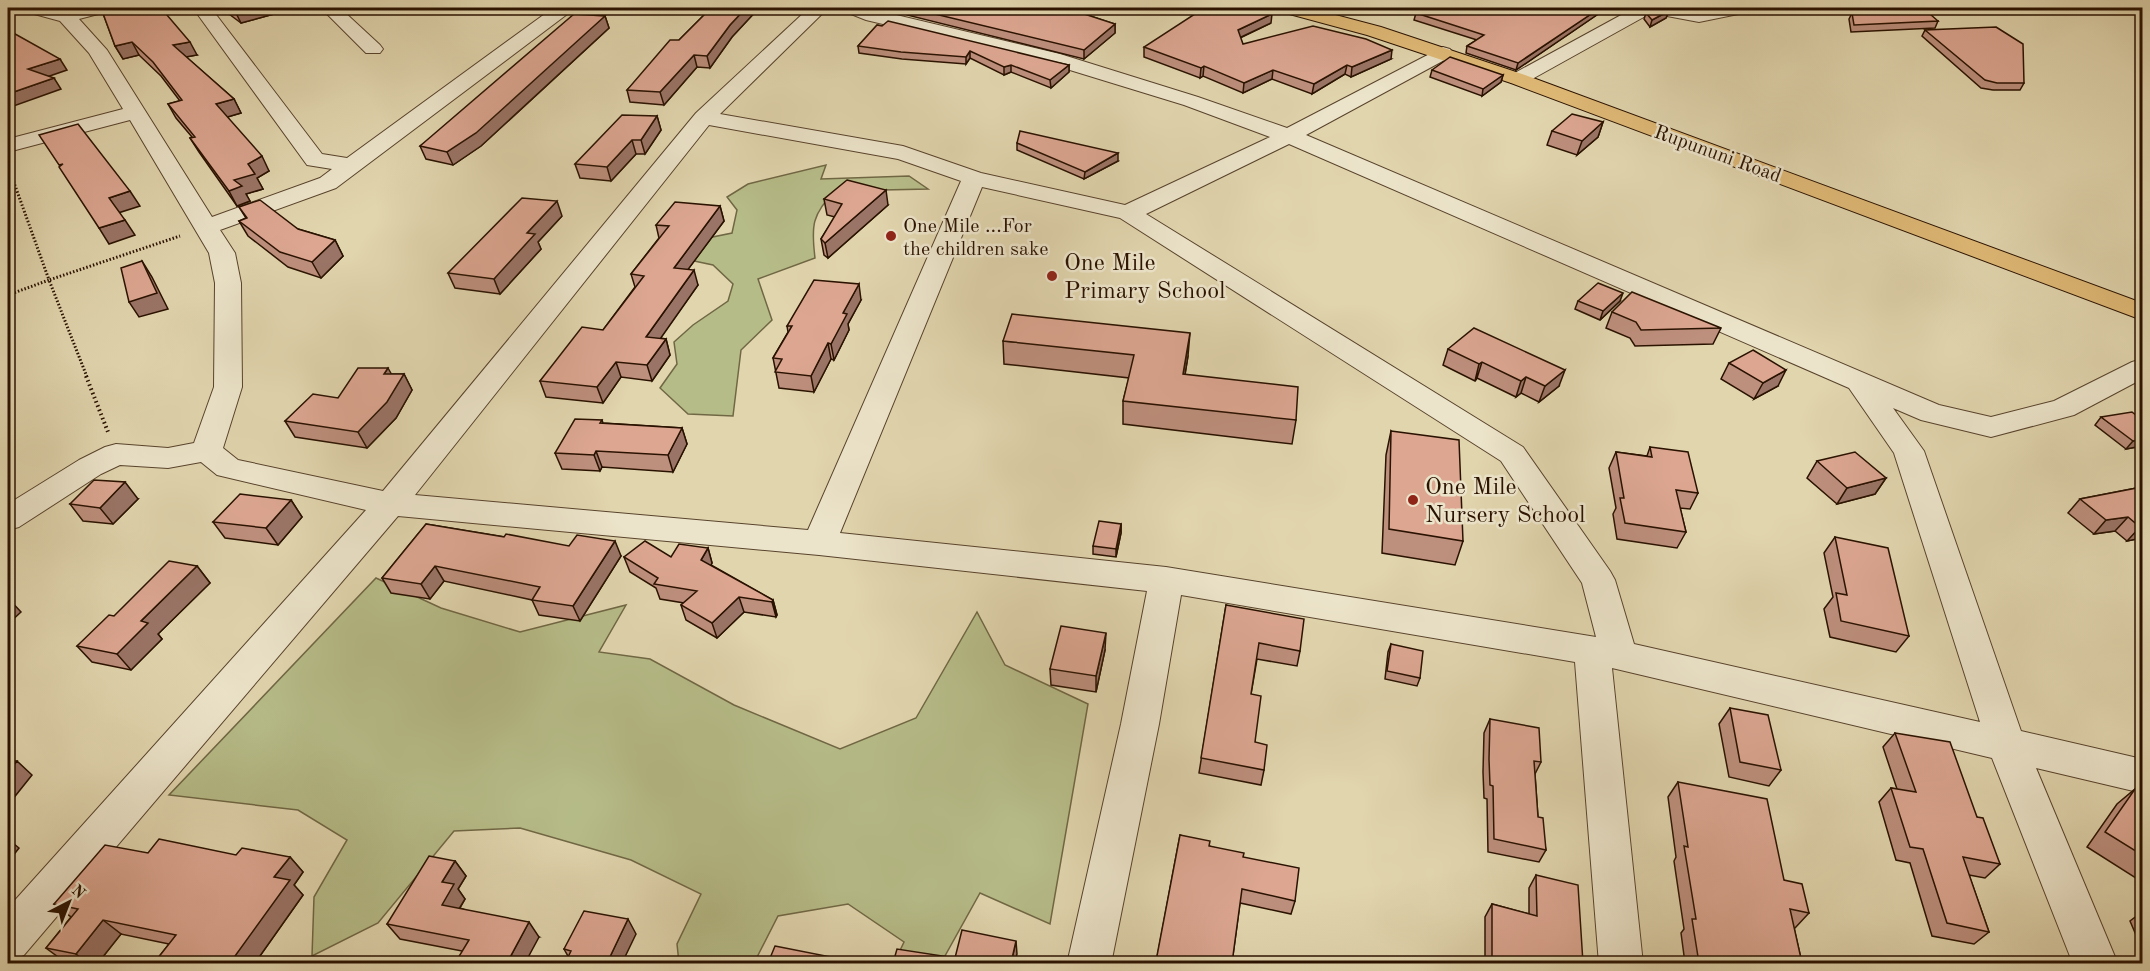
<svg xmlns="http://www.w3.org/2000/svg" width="2150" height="971" font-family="'Old Standard TT',serif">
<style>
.green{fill:#b6bc88;stroke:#706744;stroke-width:1.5}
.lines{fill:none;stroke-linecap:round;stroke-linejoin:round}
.service-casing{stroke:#58432c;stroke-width:3}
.minor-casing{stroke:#58432c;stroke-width:2}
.primary-casing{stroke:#2a1200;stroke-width:2}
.path-far2{stroke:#2a1200;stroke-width:2;stroke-dasharray:1 2;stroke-linecap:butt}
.path-far1{stroke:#2a1200;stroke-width:3;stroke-dasharray:1.5 2;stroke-linecap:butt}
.path{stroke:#2a1200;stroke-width:4;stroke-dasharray:1.5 3;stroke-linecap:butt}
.service{fill:#ece4ca;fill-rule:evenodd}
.minor{fill:#ece4ca;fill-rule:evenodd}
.primary{fill:#e0ba77;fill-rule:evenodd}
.wall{fill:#bd8f7d;stroke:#2a1200;stroke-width:1.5}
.shaded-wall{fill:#9a7466;stroke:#2a1200;stroke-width:1.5}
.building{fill:#dca691;stroke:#2a1200;stroke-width:1.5}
.poi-dot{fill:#8f2418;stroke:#ece4ca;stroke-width:2}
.labels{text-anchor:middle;stroke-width:5;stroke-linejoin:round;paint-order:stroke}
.far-street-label{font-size:20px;fill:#2a1200;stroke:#ece4ca}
.far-poi-label{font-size:20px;fill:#2a1200;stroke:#ece4ca;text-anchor:start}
.poi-label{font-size:24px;fill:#2a1200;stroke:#ece4ca;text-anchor:start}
</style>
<rect width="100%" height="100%" fill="#e1d5ae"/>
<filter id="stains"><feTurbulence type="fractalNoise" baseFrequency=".00333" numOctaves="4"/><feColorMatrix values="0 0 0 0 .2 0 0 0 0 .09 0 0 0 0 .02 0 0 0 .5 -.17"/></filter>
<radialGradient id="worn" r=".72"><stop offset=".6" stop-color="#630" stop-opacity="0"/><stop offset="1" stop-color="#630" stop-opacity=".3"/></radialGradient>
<g class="green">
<path d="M826,165L821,179L909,176L928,189L835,191C812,214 811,226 815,258L758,279L772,320L741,350L733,416L688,414L660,388L677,364L674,342L693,325L728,301L733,284L713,265L680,258L693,241L732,233L737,210L727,197L748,184Z"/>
<path d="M376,578L441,608L520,632L626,605L599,652L650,659L734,705L840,749L916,718L977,612L1005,665L1088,704L1050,924L980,893L941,963H894L904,942L848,904L778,916L754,963H679L677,944L701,894L631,860L520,828L454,831L378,923L312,956L314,897L347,840L298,810L169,795Z"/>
</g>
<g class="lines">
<g class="service-casing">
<path id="service" d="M807,8H823L818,11Z"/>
</g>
<g class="minor-casing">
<g id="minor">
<path d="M24,8H52L67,11L81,8H109L106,12L79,19L107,50L212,217L320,178L332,169L307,165L193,8H211L322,154L347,158L553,8H573L570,12L336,188L220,230L235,253L241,283L242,387L223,448L238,460L383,491L696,113L809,8H828L720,114L903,146L981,173L1125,205L1270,137L1184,105L1047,63L866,20L846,12L843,8H867L1060,54L1198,97L1287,128L1443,47L1450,49L1453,53L1450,57L1306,135L1939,405L1991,417L2054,401L2132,362L2142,359V379L2074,415L1991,437L1921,420L1893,408L1924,451L2021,731L2142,759V793L2036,768L2118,964H2073L1992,758L1612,668L1643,964H1599L1575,662L1181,595L1159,724L1111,964H1067L1121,724L1147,591L819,555L398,516L24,955L8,961V908L366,510L217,475L201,462L168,468L120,465L101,474L19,527L8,530V504L79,460L105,447L116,444L168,448L194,443L214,387L215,283L209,253L130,120L8,152V139L123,109L89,53L60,21L27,12ZM709,125L898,159L961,181L808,530L415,495ZM1289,144L1849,388L1894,453L1980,722L1634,644L1615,580L1610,571L1523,447L1146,214ZM982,187L1120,218L1501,461L1582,583L1596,637L1166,567L840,533Z"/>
<path d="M321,8H340L380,45L383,49L380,53H366Z"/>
<path d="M1634,8H1681L1699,10L1715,8H1751L1748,12L1699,22L1651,13L1525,83H1511L1508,79L1511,75Z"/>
</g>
</g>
<g class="primary-casing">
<path id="primary" d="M1279,8H1309L1381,27L1525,75L2142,303V320L1511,83L1367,35L1282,12Z"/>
</g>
<path class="path-far2" d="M8,165L9,167"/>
<g class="path-far1">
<path d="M8,295L49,280L8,166"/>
<path d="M87,377L49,280L180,236"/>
</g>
<path class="path" d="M86,376L108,432"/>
<use href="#service" class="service"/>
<use href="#minor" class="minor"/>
<use href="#primary" class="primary"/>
</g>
<g class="wall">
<path d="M101,8L197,55L186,57L234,99L241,113L227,117L269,171L257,178L263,189L246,194L250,201L237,206L199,152L190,138L192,137L176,118L168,104L180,101L161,76L139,55L123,59L115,46Z"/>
<path d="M221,8H284L285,11L241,23Z"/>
<path d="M711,8H759L732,37L710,68L697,67L664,105L630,102L627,90L679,40Z"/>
<path d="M906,8H1066L1115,24V33L1084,59L907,15Z"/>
<path d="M1607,8L1516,70L1466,53L1467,46L1477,40L1414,20L1416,13Z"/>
<path d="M1669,11L1666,18L1650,27L1644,19L1646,13Z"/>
<path d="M1852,13L1938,21L1935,28L1851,32L1849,19Z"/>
<path d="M605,16L609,28L481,146L453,165L426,159L420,146Z"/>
<path d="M1271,23L1240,38L1243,44L1391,59L1351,77L1345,74L1312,94L1272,79L1243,93L1203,76L1200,78L1144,57V47Z"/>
<path d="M877,25L1069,65V72L1051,88L1011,72L1004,75L970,58L966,64L902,59L859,53L858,46Z"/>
<path d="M1925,30L2024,83L2020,90H1993L1981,88L1922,36Z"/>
<path d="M1432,70L1503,75L1501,82L1482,96L1430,77Z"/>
<path d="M657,116L661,130L645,154H636L611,181L580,178L575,164Z"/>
<path d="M1603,122L1598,137L1577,155L1547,145L1552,131Z"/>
<path d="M1017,143L1118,161L1084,179L1017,150Z"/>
<path d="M824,199L888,205L828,258L824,255L821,239L835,217L827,215Z"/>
<path d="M720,206L724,221L688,269L698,285L660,338L666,339L670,355L652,381L621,377L603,403L546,397L540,381L603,330L635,287L631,274L659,238L656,225Z"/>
<path d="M239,207L298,229L335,240L343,256L321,278L288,267L248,236L239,221L246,218Z"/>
<path d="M562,216L538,242L541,249L500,294L455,288L448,273Z"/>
<path d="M861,300L848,324L849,330L834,360L831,359L814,392L779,388L773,358L788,332L787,326Z"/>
<path d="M1578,301H1620L1600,320L1575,309Z"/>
<path d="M1612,312L1721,328L1713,344L1635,346L1630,338L1606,328Z"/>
<path d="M1003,341L1188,356L1185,375L1296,420L1292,444L1123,424V401L1129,378L1004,364Z"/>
<path d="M1448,349L1559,386L1539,402L1521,393L1516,397L1477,378L1475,381L1443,365Z"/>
<path d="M1729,363L1778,386L1754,399L1721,379Z"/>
<path d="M392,374H404L412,390L396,418L367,448L295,437L285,421Z"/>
<path d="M2101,417L2142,446L2126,449L2095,425Z"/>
<path d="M602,420L603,423L682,428L687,444L673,472L602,467L600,471L562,469L555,453Z"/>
<path d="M1391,431L1463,541L1455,565L1382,553L1386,455Z"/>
<path d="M1650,447L1698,493L1690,509L1680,508L1686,532L1677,548L1617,539L1613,514L1616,508L1609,468L1616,452L1647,456Z"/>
<path d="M1817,461L1886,478L1875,494L1837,504L1807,478Z"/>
<path d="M2142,487V538L2127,541L2115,531L2094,534L2068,513L2080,499Z"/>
<path d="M138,499L113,524L83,521L70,504Z"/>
<path d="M291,500L302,517L278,545L225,538L213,522Z"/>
<path d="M426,524L621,556L580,621L539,615L532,600L444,581L430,599L391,593L382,578Z"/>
<path d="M1121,524V533L1116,557L1093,554V546Z"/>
<path d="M1835,537L1909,636L1896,652L1830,637L1824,609L1833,597L1824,553Z"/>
<path d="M708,548L712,563L711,565L773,600L777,615L776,617L744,612L717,638L686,620L681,605L684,603L660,599L656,588L630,572L624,557H671Z"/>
<path d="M197,566L210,583L158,634L162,639L131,670L92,662L77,646L114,616Z"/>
<path d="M1226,605L1300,651L1297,666L1257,659L1251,694L1255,742L1264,770L1261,785L1199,773Z"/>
<path d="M1391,644L1420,678L1417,686L1385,679L1388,652Z"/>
<path d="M1105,650L1096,692L1051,685L1050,669Z"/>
<path d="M1730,708L1781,770L1769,786L1729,777L1719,724Z"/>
<path d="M1490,719L1541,762L1535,774L1538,817L1546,850L1539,862L1488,852L1487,799L1484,798L1483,772L1484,733Z"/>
<path d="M1895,733L1977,817L2000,864L1985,878L1969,875L1989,932L1974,944L1932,936L1910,863L1896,860L1879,802L1891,788L1897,789L1883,747Z"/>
<path d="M1678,782L1784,880L1809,913L1795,928H1794L1802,963H1685L1681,933L1684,929L1674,861L1676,857L1668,797Z"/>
<path d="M2135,789L2142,793V882L2087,847L2117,804Z"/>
<path d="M1180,835L1209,846L1243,857L1295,901L1291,914L1240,903L1232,963H1156Z"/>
<path d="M148,853L290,857L303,872L294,885L303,895L255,963H154L169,944L121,934L98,963H73L65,962L46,948L71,917L54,904Z"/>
<path d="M455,861L466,876L458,889L465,899L460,908L539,937L462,951L400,939L387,924Z"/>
<path d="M1536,875L1583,963H1485V917L1492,904L1529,914V888Z"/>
<path d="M2142,912V949L2130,921Z"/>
<path d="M636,934L568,956L564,949Z"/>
</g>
<g class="shaded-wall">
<path d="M256,8H284L285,11L241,23L236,13Z"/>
<path d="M746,8H759L732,37L710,68L707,56L730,25Z"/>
<path d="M1600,8H1607L1516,70L1518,63Z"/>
<path d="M1669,11L1666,18L1650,27L1652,20Z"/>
<path d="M1272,14L1271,23L1237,39L1238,30Z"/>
<path d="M605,16L609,28L481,146L453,165L447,152Z"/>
<path d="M1115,24V33L1084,59V50Z"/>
<path d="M132,42L139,55L123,59L115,46Z"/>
<path d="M190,42L197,55L180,58L173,45Z"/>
<path d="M1392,50L1391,59L1351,77L1352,67Z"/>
<path d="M970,51V58L966,64V57Z"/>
<path d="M694,55L697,67L664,105L660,92Z"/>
<path d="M60,59L67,70L35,81L28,69Z"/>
<path d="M1011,65V72L1004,75V67Z"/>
<path d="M1069,65V72L1051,88L1050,80Z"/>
<path d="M1347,65L1345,74L1312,94L1314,84Z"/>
<path d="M1204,66L1203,76L1200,78L1201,68Z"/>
<path d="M1273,70L1272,79L1243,93L1244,83Z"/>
<path d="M1503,75L1501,82L1482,96L1483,89Z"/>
<path d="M54,78L61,89L8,108V94Z"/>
<path d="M234,99L241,113L224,118L216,104Z"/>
<path d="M657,116L661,130L645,154L641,140Z"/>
<path d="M1603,122L1598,137L1577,155L1582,141Z"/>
<path d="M632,140L636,154L611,181L607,167Z"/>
<path d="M1118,153V161L1084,179L1085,172Z"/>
<path d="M262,156L269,171L257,178L263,189L246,194L250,201L237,206L229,191L234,180L248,164Z"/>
<path d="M886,190L888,205L828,258L825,243Z"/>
<path d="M130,191L140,206L118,213L109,198Z"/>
<path d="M557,201L562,216L538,242L541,249L500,294L494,279L527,233Z"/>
<path d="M720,206L724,221L678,283L674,268Z"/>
<path d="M125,220L135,235L109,244L99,228Z"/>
<path d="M335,240L343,256L321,278L312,262Z"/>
<path d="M142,261L152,277L168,309L139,317L129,302Z"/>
<path d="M694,270L698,285L651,352L646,337Z"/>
<path d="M859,284L861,300L848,324L849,330L834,360L831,344L843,313Z"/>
<path d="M1623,293L1620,301L1600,320L1603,311Z"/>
<path d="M1190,333L1188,356L1181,398L1183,374Z"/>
<path d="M666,339L670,355L652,381L647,365Z"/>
<path d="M828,343L831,359L814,392L811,376Z"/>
<path d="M616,362L621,377L603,403L597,387Z"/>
<path d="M1482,362L1477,378L1475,381L1479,364Z"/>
<path d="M388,368L397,384L384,374Z"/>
<path d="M1565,370L1559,386L1539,402L1545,386Z"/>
<path d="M1786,370L1778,386L1754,399L1763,383Z"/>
<path d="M404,374L412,390L396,418L367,448L358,432Z"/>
<path d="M1526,377L1521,393L1516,397L1521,381Z"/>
<path d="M682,428L687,444L673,472L668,455Z"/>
<path d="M2142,439V446L2126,449L2133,441Z"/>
<path d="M596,451L602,467L600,471L594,455Z"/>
<path d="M1886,478L1875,494L1837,504L1847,488Z"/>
<path d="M125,482L138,499L113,524L100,508Z"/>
<path d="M291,500L302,517L278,545L266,528Z"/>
<path d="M2128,517L2115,531L2094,534L2106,520Z"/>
<path d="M1121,524V533L1116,557V549Z"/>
<path d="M2142,526V538L2127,541L2140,527Z"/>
<path d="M615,541L621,556L580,621L573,606Z"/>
<path d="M708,548L712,563L706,575L701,560Z"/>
<path d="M197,566L210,583L158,634L162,639L131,670L117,654L141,621Z"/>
<path d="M435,566L444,581L430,599L421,584Z"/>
<path d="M739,597L744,612L717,638L712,623Z"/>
<path d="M8,598L21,612L8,624Z"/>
<path d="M773,600L777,615L776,617L772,602Z"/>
<path d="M1106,633L1105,650L1096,692V676Z"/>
<path d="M17,761L32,775L8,805V772Z"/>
<path d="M8,839L19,848L8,862Z"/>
<path d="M290,857L303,872L294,885L303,895L255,963H230L274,877Z"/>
<path d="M455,861L466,876L458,889L465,899L453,919L442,905V882Z"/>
<path d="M628,919L636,934L622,963H607Z"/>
<path d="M103,920L121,934L98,963H88L76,954Z"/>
<path d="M529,922L539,937L525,963H507Z"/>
<path d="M1016,941L1017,954L1015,963H1011Z"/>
</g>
<g class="building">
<path d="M101,8H161L190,42L173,45L234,99L216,104L262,156L248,164L255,174L234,180L242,186L229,191L190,138L195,137L168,104L182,100L153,62L132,42L115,46Z"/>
<path d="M229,8H256L236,13Z"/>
<path d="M711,8H746L730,25L707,56L694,55L660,92L627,90L670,40H679Z"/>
<path d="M910,8H1066L1115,24L1084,50Z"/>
<path d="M1204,8H1248L1272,14L1238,30L1243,44L1313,26L1366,39L1392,50L1352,67L1347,65L1314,84L1273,70L1244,83L1204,66L1201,68L1144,47Z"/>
<path d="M1425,8H1600L1518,63L1467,46L1484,35L1416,13Z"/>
<path d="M1875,8H1923L1938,21L1854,25L1852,13Z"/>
<path d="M1654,9L1669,11L1652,20L1646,13Z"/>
<path d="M574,14L605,16L476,133L447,152L420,146Z"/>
<path d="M888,21L1069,65L1050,80L1011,65L1004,67L970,51L966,57L901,52L858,46L877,25L882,26Z"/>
<path d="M1996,27L2023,44L2024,83H1997L1985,80L1925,30Z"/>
<path d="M8,30L60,59L28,69L54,78L8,94V63L12,64L8,58Z"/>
<path d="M1450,57L1503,75L1483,89L1432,70Z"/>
<path d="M1572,114L1603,122L1582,141L1552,131Z"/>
<path d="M622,115L657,116L641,140H632L607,167L575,164Z"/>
<path d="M78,124L130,191L109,198L125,220L99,228L59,167L63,164L59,165L39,135Z"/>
<path d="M1020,131L1118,153L1085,172L1017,143Z"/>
<path d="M847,180L886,190L825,243L821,239L842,204L824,199Z"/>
<path d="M522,198L557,201L527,233L535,234L494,279L448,273Z"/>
<path d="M260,200L298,229L335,240L312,262L280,252L239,221L247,218L239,207Z"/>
<path d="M675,202L720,206L674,268L694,270L646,337L666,339L647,365L616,362L597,387L540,381L582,327L603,330L644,276L631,274L669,226L656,225Z"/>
<path d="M142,261L157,293L129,302L121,268Z"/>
<path d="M814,280L859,284L843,313L847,314L831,344L828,343L811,376L775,372L782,359L773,358L792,326H787Z"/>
<path d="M1598,283L1623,293L1603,311L1578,301Z"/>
<path d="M1632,292L1721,328L1641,330L1636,322L1612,312Z"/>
<path d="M1012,314L1190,333L1183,374L1298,387L1296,420L1123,401L1134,355L1003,341Z"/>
<path d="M1474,328L1565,370L1545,386L1526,377L1521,381L1482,362L1479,364L1448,349Z"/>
<path d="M1753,350L1786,370L1763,383L1729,363Z"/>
<path d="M358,368H388L384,374H404L387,402L358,432L285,421L313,394L338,398Z"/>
<path d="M2132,412L2142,420V439L2133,441L2101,417Z"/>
<path d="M575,419L602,420L600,423L682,428L668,455L596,451L594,455L555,453Z"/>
<path d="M1391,431L1459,440L1463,541L1389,529Z"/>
<path d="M1650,447L1688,452L1698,493L1676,490L1686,532L1625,523L1620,498H1624L1616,452L1652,457Z"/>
<path d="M1855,452L1886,478L1847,488L1817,461Z"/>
<path d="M94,480L125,482L100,508L70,504Z"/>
<path d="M2142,487V526L2140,527L2128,517L2106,520L2080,499Z"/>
<path d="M240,494L291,500L266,528L213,522Z"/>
<path d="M1099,521L1121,524L1116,549L1093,546Z"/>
<path d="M426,524L504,537L506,534L569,546L577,535L615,541L573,606L532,600L540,587L435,566L421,584L382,578Z"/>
<path d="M1835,537L1888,548L1909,636L1841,621L1836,593L1847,595Z"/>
<path d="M645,541L671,557L679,544L708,548L701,560L773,600L772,602L739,597L712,623L681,605L697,591L654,584L658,578L624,557Z"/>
<path d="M169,561L197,566L141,621L148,623L117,654L77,646L109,615L114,616Z"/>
<path d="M1226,605L1304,619L1300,651L1259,643L1251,694L1261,696L1255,742L1267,745L1264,770L1201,758Z"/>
<path d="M1061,626L1106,633L1096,676L1050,669Z"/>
<path d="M1391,644L1423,651L1420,678L1387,671Z"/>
<path d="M1730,708L1768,715L1781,770L1740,762Z"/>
<path d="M1490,719L1539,728L1541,762L1534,761L1538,817L1543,818L1546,850L1494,839L1493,786L1490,785L1489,759Z"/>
<path d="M1895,733L1950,742L1977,817L1983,818L2000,864L1963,857L1989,932L1947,923L1923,849L1910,847L1891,788L1916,792Z"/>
<path d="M8,761H17L8,772Z"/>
<path d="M1678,782L1767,799L1784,880L1802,884L1809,913L1790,909L1802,963H1786L1780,962L1781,963H1699L1692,919H1696L1684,846L1688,847Z"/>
<path d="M2135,789L2142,793V855L2105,832Z"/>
<path d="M1180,835L1210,841L1209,846L1244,853L1243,857L1299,868L1295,901L1242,889L1232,963H1169L1156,961Z"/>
<path d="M159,839L236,855L242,848L290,857L274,877L290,880L230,963H154L176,935L103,920L76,954L46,948L78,909L54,904L105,845L148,853Z"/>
<path d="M429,856L455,861L442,882L454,884L442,905L529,922L507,963H455L469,940L387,924Z"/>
<path d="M1536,875L1578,885L1583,963H1492V904L1537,916Z"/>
<path d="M584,911L628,919L607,963H565L571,951L564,949Z"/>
<path d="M962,930L1016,941L1011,963H893L897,949L955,958Z"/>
<path d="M775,946L841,959L840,963H768Z"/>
</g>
<g class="poi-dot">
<circle cx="891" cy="236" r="6"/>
<circle cx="1052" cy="276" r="6"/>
<circle cx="1413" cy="500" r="6"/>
</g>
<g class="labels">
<g class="far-street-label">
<text transform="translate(1718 153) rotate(20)" y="7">Rupununi Road</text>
</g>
<g class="far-poi-label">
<text x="903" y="232">One Mile ...For<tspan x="903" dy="23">the children sake</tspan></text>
</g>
<g class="poi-label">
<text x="1064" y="270">One Mile<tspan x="1064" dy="28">Primary School</tspan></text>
<text x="1425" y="494">One Mile<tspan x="1425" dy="28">Nursery School</tspan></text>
</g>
</g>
<rect width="2150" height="971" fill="none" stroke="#e1d5ae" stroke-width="30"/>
<rect x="9" y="9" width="2132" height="953" fill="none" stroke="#2a1200" stroke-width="3"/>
<rect x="15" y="15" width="2120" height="941" fill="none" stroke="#2a1200" stroke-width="1.5"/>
<g transform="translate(69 902) rotate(42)" stroke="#ece4ca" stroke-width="4.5" paint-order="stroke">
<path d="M0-4.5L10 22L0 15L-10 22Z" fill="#2a1200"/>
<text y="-9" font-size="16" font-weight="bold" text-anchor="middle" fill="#2a1200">N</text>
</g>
<rect width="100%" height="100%" filter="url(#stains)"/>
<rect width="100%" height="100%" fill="url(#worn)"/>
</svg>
